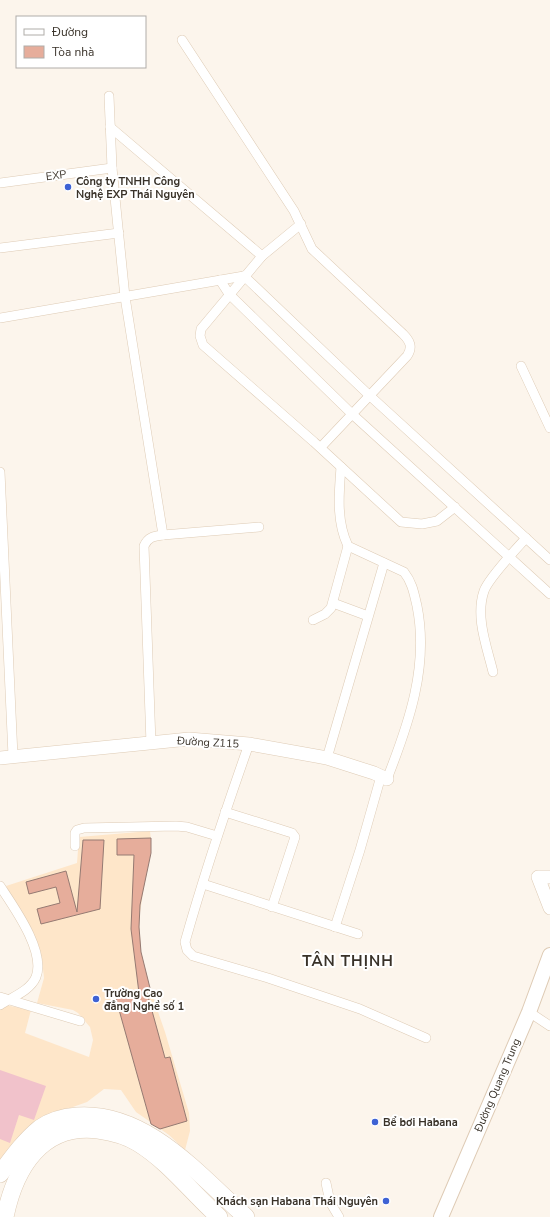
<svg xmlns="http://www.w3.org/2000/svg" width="550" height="1217" font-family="'Nunito Sans',sans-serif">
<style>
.built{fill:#fee6c9}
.park{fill:#f1c2cb}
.building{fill:#e6ad9b;stroke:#957a72}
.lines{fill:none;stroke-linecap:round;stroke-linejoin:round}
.street-casing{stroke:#decbb5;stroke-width:10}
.secondary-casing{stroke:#decbb5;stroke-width:14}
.primary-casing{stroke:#decbb5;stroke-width:16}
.highway-casing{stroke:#decbb5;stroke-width:18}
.street{stroke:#fff;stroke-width:9}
.secondary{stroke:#fff;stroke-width:13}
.primary{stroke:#fff;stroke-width:14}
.highway{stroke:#fff;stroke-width:17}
.poi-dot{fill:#3e62d4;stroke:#fff;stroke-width:1.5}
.labels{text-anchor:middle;stroke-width:4;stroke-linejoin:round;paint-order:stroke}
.street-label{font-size:11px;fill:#393229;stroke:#fff}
.poi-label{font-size:11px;font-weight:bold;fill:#393229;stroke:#fff;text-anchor:start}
.district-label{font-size:15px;font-weight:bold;letter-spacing:1px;fill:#393229;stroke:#fff}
</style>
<rect width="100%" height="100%" fill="#fcf5ec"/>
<path class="built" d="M150,831L151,841L139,919L141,952L147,980L165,1032L189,1113L190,1131L185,1150L169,1135L136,1112L121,1090L104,1089L87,1102L56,1113L0,1165V1009L5,1005L31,1010L25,1033L89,1057L93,1040L90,1027L78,1013L73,1010L37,1003L44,978L42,959L39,949L20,911L6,886L77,863L79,837Z"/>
<path class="park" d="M0,1070L46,1086L34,1120L19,1115L10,1143L0,1139Z"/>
<g class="building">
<path d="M151,838V853L140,905L139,927L141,952L150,988L146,989L165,1058L170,1057L187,1121L160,1129L151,1124L116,999L139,993L131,929L134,855H117V839Z"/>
<path d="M83,840H104L100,909L41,924L37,909L60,903L56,887L29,894L26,882L66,871L77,912Z"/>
</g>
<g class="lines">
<g class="street-casing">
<g id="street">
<path d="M182,40L294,211L312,249L403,334C410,341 413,347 407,356L321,447"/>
<path d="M109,96L112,168L125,297L163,535C154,536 148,537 144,546L151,744"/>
<path d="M110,127L262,256"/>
<path d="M0,183L112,168"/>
<path d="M301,224L262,256L201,329L200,336L203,345L314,442L401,522L422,524L437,521L455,507"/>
<path d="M0,248L119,233"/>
<path d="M244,276L369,395L550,560"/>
<path d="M220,280L229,294L352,414L550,594"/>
<path d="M0,318L244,276"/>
<path d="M521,366L550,428"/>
<path d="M341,467C339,493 336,521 348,546L404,572C412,582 414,593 417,606C429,666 409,723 387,779"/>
<path d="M0,472L13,756"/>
<path d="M163,535L259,527"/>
<path d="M333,603L368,616"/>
<path d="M313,620L325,614L331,608L348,546"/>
<path d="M493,672C487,647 475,617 484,591C488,579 516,549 526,538"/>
<path d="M249,744C226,809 204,875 185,942L187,950L193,956L268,978L360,1009L426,1038"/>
<path d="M327,758L384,563"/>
<path d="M225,812L292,833L295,837L272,907"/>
<path d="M75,846V833L77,830L84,828L176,826L187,827L217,836"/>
<path d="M203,884L358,934"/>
<path d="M0,886C13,906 46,951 36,977C30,991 12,997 0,1005"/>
<path d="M335,927L360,850L381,776"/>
<path d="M0,997L80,1021"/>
<path d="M529,1012L550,1026"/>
<path d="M326,1183L330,1202L339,1217"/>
</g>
</g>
<g class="secondary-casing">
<g id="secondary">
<path d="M0,758L189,739L249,744L327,758L374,773L387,779"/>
<path d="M550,877H538L550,908"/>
</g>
</g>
<g class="primary-casing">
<path id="primary" d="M441,1217L529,1012L550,955"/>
</g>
<g class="highway-casing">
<g id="highway">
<path d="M0,1174C12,1158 24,1141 40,1128C50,1121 64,1117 77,1116C146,1111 199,1175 246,1217"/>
<path d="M5,1217C15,1168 42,1123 98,1130C112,1132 127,1136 138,1143C169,1162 192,1193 219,1217"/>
</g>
</g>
<use href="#street" class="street"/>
<use href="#secondary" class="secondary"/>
<use href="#primary" class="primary"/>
<use href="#highway" class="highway"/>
</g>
<g class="poi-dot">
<circle cx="68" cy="187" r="4"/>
<circle cx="96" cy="999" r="4"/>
<circle cx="375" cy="1122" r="4"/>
<circle cx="386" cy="1201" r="4"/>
</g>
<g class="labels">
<g class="street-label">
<text transform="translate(56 175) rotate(-7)" y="4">EXP</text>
<text transform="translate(208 742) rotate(3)" y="4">Đường Z115</text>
<text transform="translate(497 1085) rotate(-67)" y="4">Đường Quang Trung</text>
</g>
<g class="poi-label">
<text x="76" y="185">Công ty TNHH Công<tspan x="76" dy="13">Nghệ EXP Thái Nguyên</tspan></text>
<text x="104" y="997">Trường Cao<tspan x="104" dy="13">đẳng Nghề số 1</tspan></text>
<text x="383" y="1126">Bể bơi Habana</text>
<text x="378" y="1205" text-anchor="end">Khách sạn Habana Thái Nguyên</text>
</g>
<g class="district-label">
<text x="348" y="966">TÂN THỊNH</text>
</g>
</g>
<rect x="16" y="16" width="130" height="52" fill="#ffffff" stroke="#b0ada9"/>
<rect x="24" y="29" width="20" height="6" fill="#ffffff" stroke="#b0ada9"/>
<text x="52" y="36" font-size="12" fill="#393229">Đường</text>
<rect x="24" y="46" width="20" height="12" fill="#e6ad9b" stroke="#b0ada9"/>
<text x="52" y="56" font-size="12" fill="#393229">Tòa nhà</text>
</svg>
